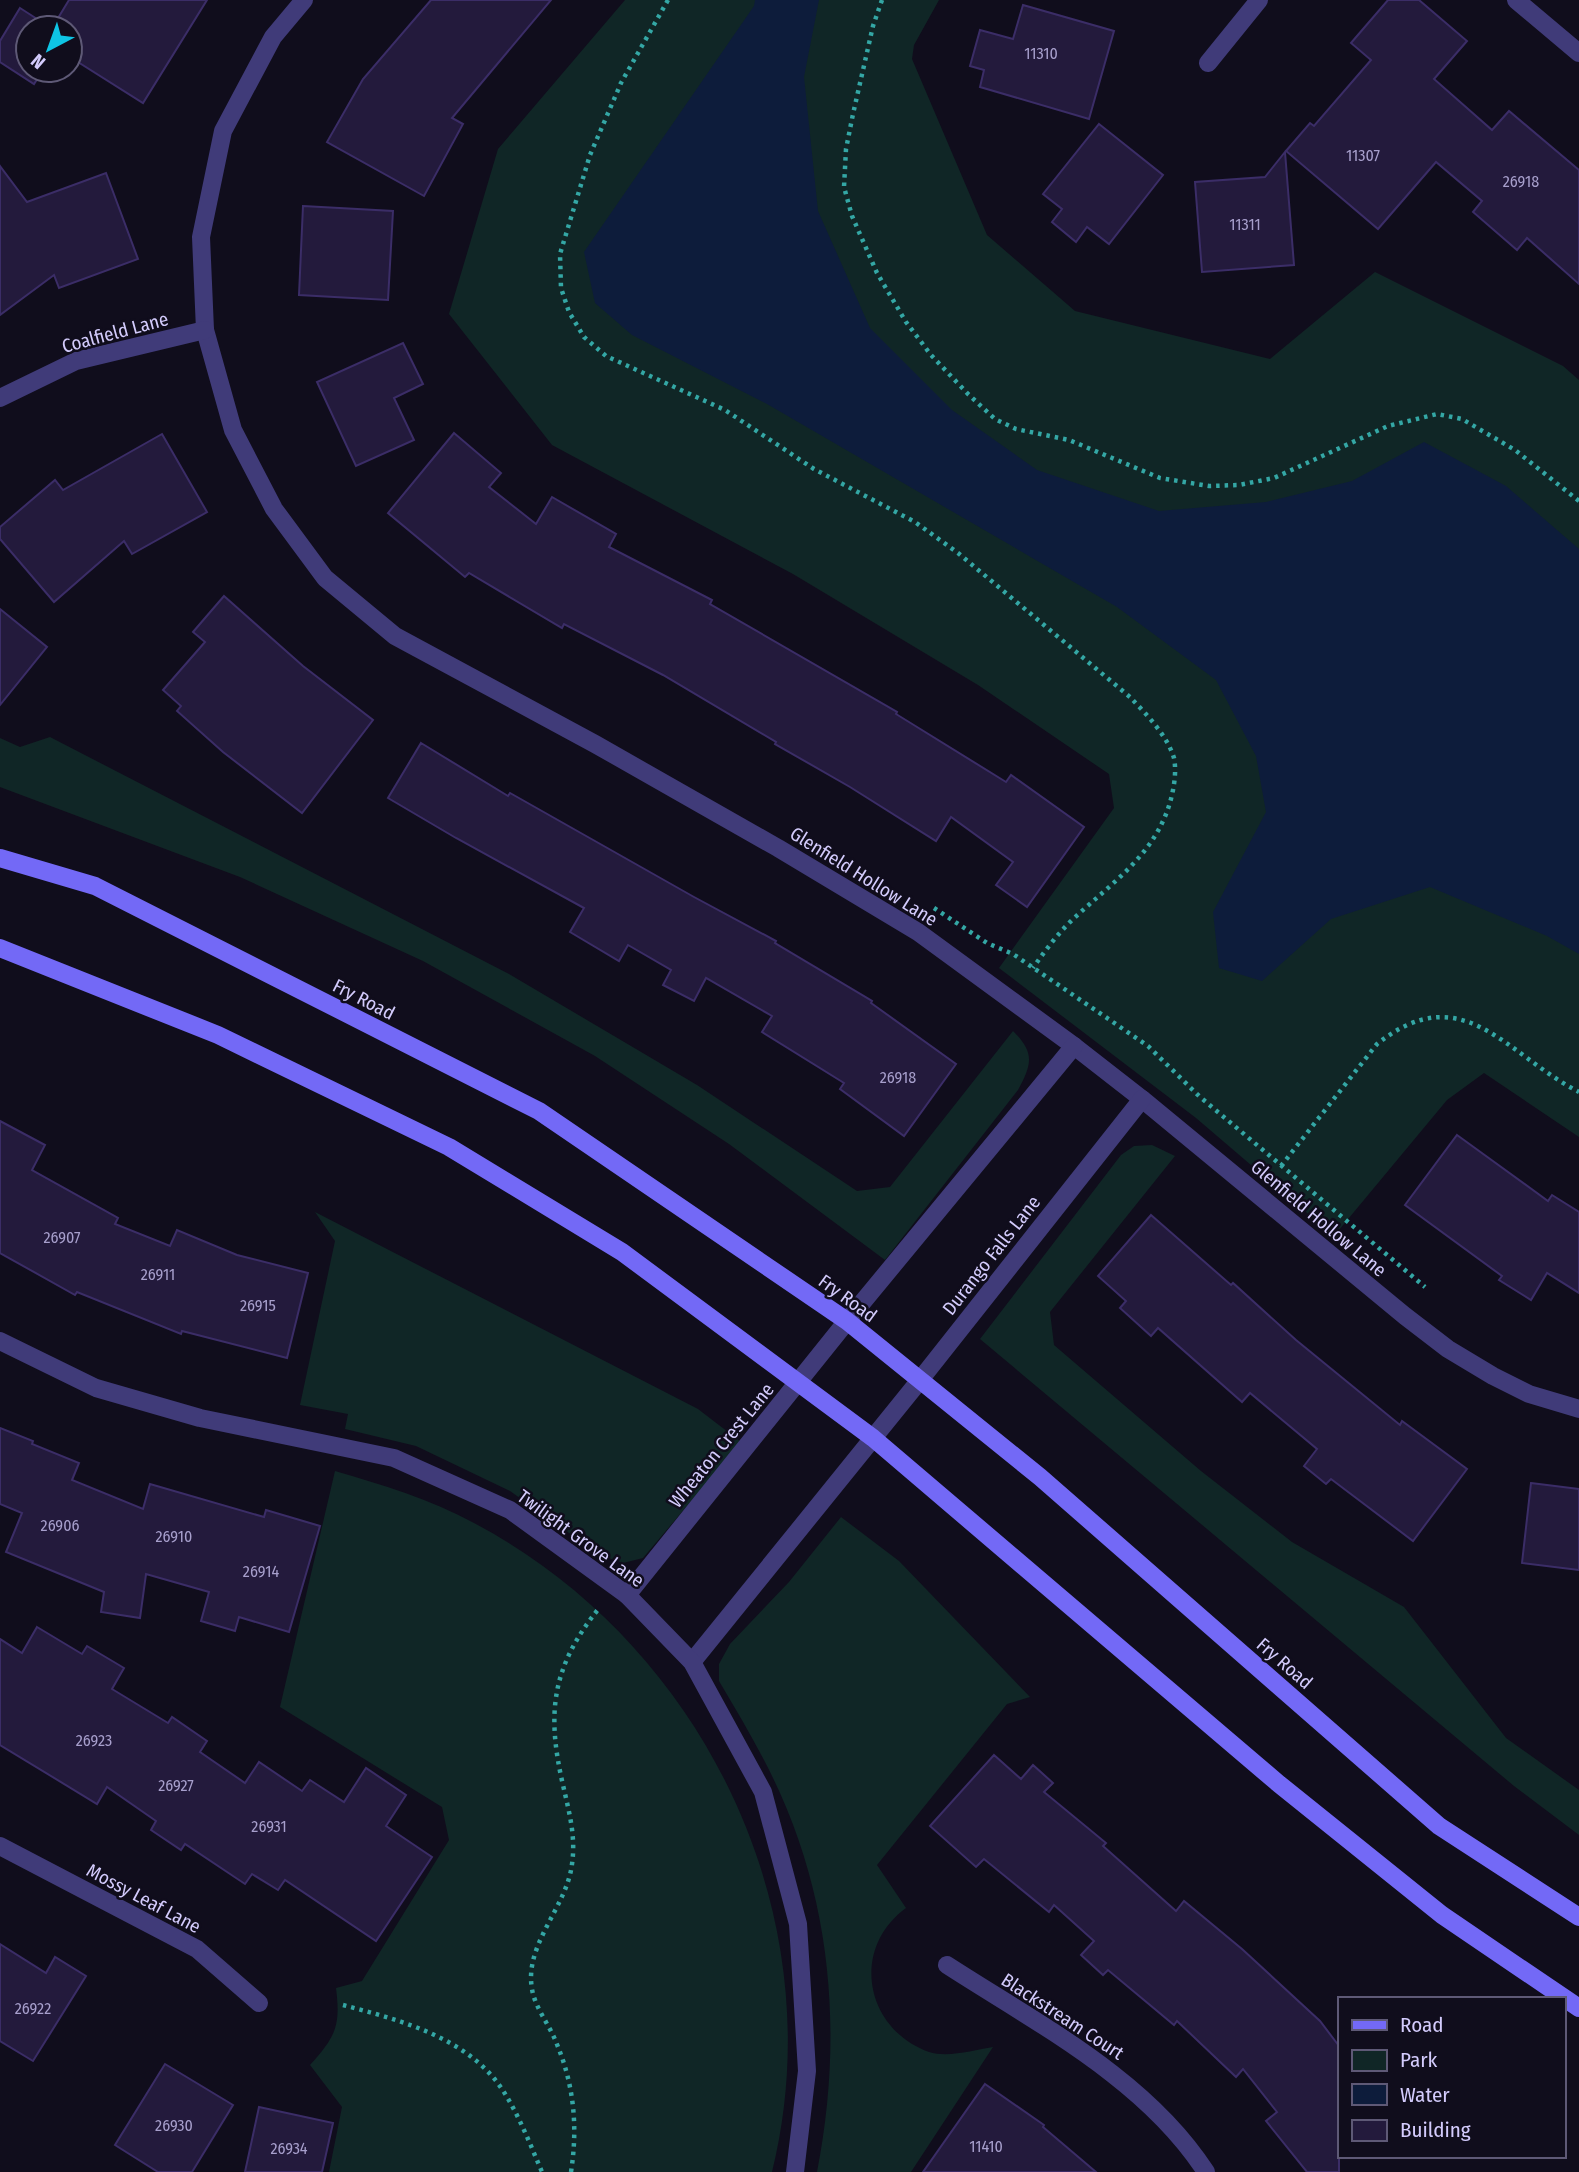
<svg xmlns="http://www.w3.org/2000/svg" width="1579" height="2172" font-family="'Fira Sans Condensed',sans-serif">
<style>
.green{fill:#102626}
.water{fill:#0d1c3b}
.building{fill:#231a3c;stroke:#3b2d67;stroke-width:2}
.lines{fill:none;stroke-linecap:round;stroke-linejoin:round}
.path{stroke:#34a7a5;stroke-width:4.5;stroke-dasharray:3.5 5;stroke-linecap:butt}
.minor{stroke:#403b79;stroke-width:18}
.tertiary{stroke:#403b79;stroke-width:18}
.secondary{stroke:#7369f6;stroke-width:18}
.labels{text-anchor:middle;stroke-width:5;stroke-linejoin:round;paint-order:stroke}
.number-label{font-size:16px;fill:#a79fcc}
.street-label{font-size:19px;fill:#d3cbfc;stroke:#100d1c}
</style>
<rect width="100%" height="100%" fill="#100d1c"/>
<g class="green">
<path d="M625,0H939L914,45L912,59L987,235L1075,311L1270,359L1375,272L1563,366L1579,380V1137L1484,1073L1447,1100L1334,1236L1196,1118L999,968L1114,808L1109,774L978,685L793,574L552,445L449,314L498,149Z"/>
<path d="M50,737L509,974L697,1085L857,1191L890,1187L1013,1031C1035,1053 1032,1064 1018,1090L885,1260L729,1144L595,1056L423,961L240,877L0,787V738L20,747Z"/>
<path d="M1152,1145L1175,1156L1050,1312L1054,1345L1201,1471L1292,1542L1404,1607L1506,1738L1579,1790V1835L1514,1786L980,1339L1121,1155L1134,1146Z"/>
<path d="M315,1212L698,1409L741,1442L643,1558L623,1563L600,1555L510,1491L416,1446L345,1429L348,1414L300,1405L335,1241Z"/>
<path d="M335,1471C383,1485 430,1499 474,1523C705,1645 835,1917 772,2172H329L342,2107L310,2065C335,2037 341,2027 336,1988L362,1981L449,1840L442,1807L280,1707Z"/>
<path d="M841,1517L899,1561L1030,1697L1007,1704L877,1865L906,1908C850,1949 865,2029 929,2052C948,2058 974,2050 993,2047L911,2172H817C843,2038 833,1902 773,1778C757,1745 738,1713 719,1681V1664L730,1644L789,1582Z"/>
</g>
<path class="water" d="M755,0H819L804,77L818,211L870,328L952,410L1037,470L1159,511L1266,502L1352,481L1424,442L1506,486L1579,549V954L1547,936L1430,887L1331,919L1262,981L1219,968L1213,912L1266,812L1256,756L1216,680L1117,607L767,404L632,335L595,303L584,252L754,6Z"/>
<g class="building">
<path d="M69,0H207L143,103L70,57V28H52Z"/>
<path d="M431,0H551L452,118L463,124L424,196L327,142L363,79Z"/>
<path d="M1388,0H1419L1467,41L1434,79L1492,130L1509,111L1579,170V284L1527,238L1517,250L1473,212L1482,201L1436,162L1378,229L1286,151L1310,123L1314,126L1371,60L1351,43Z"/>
<path d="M1023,5L1114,31L1089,119L980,87L984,70L970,66L980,30L1013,39Z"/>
<path d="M20,8L51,28H28V70H43L34,84L0,62V41Z"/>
<path d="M1099,124L1163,175L1109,244L1087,227L1076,242L1052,222L1062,209L1043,194Z"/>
<path d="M1285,152L1294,265L1202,272L1195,182L1265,177Z"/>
<path d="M0,166L27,202L106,173L138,259L59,288L54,275L0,315Z"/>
<path d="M303,206L393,211L388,300L299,295Z"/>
<path d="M403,343L423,384L394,398L414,440L356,466L317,382Z"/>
<path d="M454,433L501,473L489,487L536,524L552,497L616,534L609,547L712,600L710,604L897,712L896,714L1006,782L1011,775L1084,827L1027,907L996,885L1013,862L951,817L936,841L850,787L775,744L776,742L663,675L564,624L562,628L469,573L465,577L388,513Z"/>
<path d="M162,434L207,512L132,554L124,541L54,602L0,539V527L55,480L63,490Z"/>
<path d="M224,596L303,666L373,720L302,813L223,752L177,711L181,706L163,690L205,642L193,632Z"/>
<path d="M0,609L47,647L0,705Z"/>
<path d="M421,743L508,796L510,793L694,897L776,941L775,943L872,1001L871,1003L956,1064L904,1136L840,1089L844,1083L762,1032L772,1016L706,978L694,1001L663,985L671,970L628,945L619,961L570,932L584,908L456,838L388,798Z"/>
<path d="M0,1121L45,1145L32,1170L118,1218L115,1224L170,1246L177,1230L237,1255L308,1273L287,1358L182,1331L181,1334L77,1292L75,1295L0,1253Z"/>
<path d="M1457,1135L1548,1201L1552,1195L1579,1212V1293L1547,1273L1531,1300L1499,1280L1502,1276L1405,1205Z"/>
<path d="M1151,1215L1231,1285L1233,1283L1296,1340L1400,1425L1402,1421L1467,1469L1413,1541L1331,1479L1326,1484L1304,1466L1317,1449L1250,1393L1242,1402L1158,1328L1151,1336L1120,1308L1126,1301L1098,1276Z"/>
<path d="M0,1428L33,1441L32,1444L79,1463L72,1480L143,1509L150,1484L264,1517L266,1510L320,1526L289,1632L239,1617L235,1631L201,1621L209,1592L146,1574L140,1618L101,1612L104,1592L6,1552L22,1513L0,1504Z"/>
<path d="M1531,1483L1579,1489V1570L1522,1563Z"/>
<path d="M37,1627L82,1654L87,1646L124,1668L112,1689L168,1723L172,1717L207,1741L200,1752L245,1783L259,1762L302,1791L310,1780L344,1802L366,1768L406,1795L386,1826L432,1857L376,1941L285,1880L278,1890L252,1874L245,1884L185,1844L181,1850L151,1830L156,1821L107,1787L97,1804L0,1745V1639L22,1653Z"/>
<path d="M994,1755L1021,1779L1033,1765L1053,1783L1044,1792L1106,1843L1103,1846L1176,1911L1184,1901L1242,1949L1320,2021L1339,2046V2172H1307L1266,2121L1277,2112L1243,2069L1236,2077L1177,2021L1174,2025L1108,1970L1103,1975L1081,1955L1094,1941L1054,1905L1049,1912L984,1859L976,1867L930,1826Z"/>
<path d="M0,1944L46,1973L55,1957L86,1976L33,2061L0,2041Z"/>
<path d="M165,2064L233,2105L192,2172H158L115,2145Z"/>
<path d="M985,2084L1044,2125L1043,2127L1096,2172H923Z"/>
<path d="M259,2107L333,2123L322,2172H245Z"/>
</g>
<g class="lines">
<g class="path">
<path d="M668,0L621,83L590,155L560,254L561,288L569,312L584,337L606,356L725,410L814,469L915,522L958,553L1130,697C1146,714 1167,735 1174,758C1176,768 1175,780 1173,790C1161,852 1113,881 1070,922C1056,936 1044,952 1033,968"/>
<path d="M882,0L873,26L853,114L846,149L844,187L852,216L877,273L906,322L931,355L968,394L995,419L1016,429L1069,440L1160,478L1209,486L1239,485L1274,478L1388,426L1437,414L1462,419L1515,450L1579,501"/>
<path d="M934,908L987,943L1013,954L1148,1046L1199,1096L1425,1287"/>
<path d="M1281,1166L1377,1044C1463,976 1505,1054 1579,1092"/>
<path d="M343,2005C399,2020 467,2037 502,2089C519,2115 530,2144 542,2172"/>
<path d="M571,2172C578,2127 574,2084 556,2042C549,2024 535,2008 532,1989C524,1944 567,1907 572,1864C576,1836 569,1812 563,1785C546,1712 552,1666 600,1607"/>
</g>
<g class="minor">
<path d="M304,0L273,37L223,131L201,237L205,330L233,430L274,509L325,578L395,636L595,744L778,848L918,932L1074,1046L1142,1099L1405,1316L1448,1349L1493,1376L1529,1394L1579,1409"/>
<path d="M1516,0L1579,53"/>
<path d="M1208,63L1259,0"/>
<path d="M0,398L76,361L205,330"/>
<path d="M847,1321L1074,1046"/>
<path d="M0,1341L96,1388L200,1418L394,1458L510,1510L627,1595"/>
<path d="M920,1380L1142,1099"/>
<path d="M0,1846L197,1949L259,2003"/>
<path d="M947,1965C1038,2024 1146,2079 1206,2172"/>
</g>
<g class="tertiary">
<path d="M692,1662L920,1380"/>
<path d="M795,2172L807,2071L798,1924L763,1792L692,1662L627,1595L847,1321"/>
</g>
<g class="secondary">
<path d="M0,858L95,886L539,1111L847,1321L1040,1477L1439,1826L1579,1917"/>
<path d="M0,948L218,1035L449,1147L622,1252L873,1438L1279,1784L1442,1915L1579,2008"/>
</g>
</g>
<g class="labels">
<g class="number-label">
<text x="1041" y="59">11310</text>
<text x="1363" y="161">11307</text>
<text x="1521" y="187">26918</text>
<text x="1245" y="230">11311</text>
<text x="898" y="1083">26918</text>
<text x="62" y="1243">26907</text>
<text x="158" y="1280">26911</text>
<text x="258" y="1311">26915</text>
<text x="60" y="1531">26906</text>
<text x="174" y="1542">26910</text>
<text x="261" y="1577">26914</text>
<text x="94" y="1746">26923</text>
<text x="176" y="1791">26927</text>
<text x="269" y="1832">26931</text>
<text x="33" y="2014">26922</text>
<text x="174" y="2131">26930</text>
<text x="986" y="2152">11410</text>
<text x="289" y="2154">26934</text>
</g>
<g class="street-label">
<text transform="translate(115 332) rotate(-15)" y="7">Coalfield Lane</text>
<text transform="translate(864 876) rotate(32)" y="7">Glenfield Hollow Lane</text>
<text transform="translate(364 999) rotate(27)" y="7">Fry Road</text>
<text transform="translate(1319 1218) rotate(40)" y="7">Glenfield Hollow Lane</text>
<text transform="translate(991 1255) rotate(-52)" y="7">Durango Falls Lane</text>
<text transform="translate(848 1298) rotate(36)" y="7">Fry Road</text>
<text transform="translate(721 1445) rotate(-51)" y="7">Wheaton Crest Lane</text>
<text transform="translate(581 1538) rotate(36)" y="7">Twilight Grove Lane</text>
<text transform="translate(1285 1663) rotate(41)" y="7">Fry Road</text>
<text transform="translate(144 1898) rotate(28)" y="7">Mossy Leaf Lane</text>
<text transform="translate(1063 2016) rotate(33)" y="7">Blackstream Court</text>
</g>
</g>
<rect x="1338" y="1997" width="228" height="161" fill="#100d1c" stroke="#5e5976" stroke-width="2"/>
<rect x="1352" y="2020" width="35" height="10" fill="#7369f6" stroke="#5e5976" stroke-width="2"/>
<text x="1400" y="2032" font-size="21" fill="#d3cbfc">Road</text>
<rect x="1352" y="2050" width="35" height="21" fill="#102626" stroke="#5e5976" stroke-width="2"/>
<text x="1400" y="2067" font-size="21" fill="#d3cbfc">Park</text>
<rect x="1352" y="2084" width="35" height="21" fill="#0d1c3b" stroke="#5e5976" stroke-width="2"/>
<text x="1400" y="2102" font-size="21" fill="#d3cbfc">Water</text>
<rect x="1352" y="2120" width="35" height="21" fill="#231a3c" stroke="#5e5976" stroke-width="2"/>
<text x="1400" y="2137" font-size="21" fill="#d3cbfc">Building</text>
<g transform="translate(49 49) rotate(221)"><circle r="33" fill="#100d1c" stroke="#5e5976" stroke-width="2"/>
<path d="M0-5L12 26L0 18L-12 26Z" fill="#0ec5e5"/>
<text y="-10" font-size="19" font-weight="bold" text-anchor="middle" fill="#d3cbfc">N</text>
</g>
</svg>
